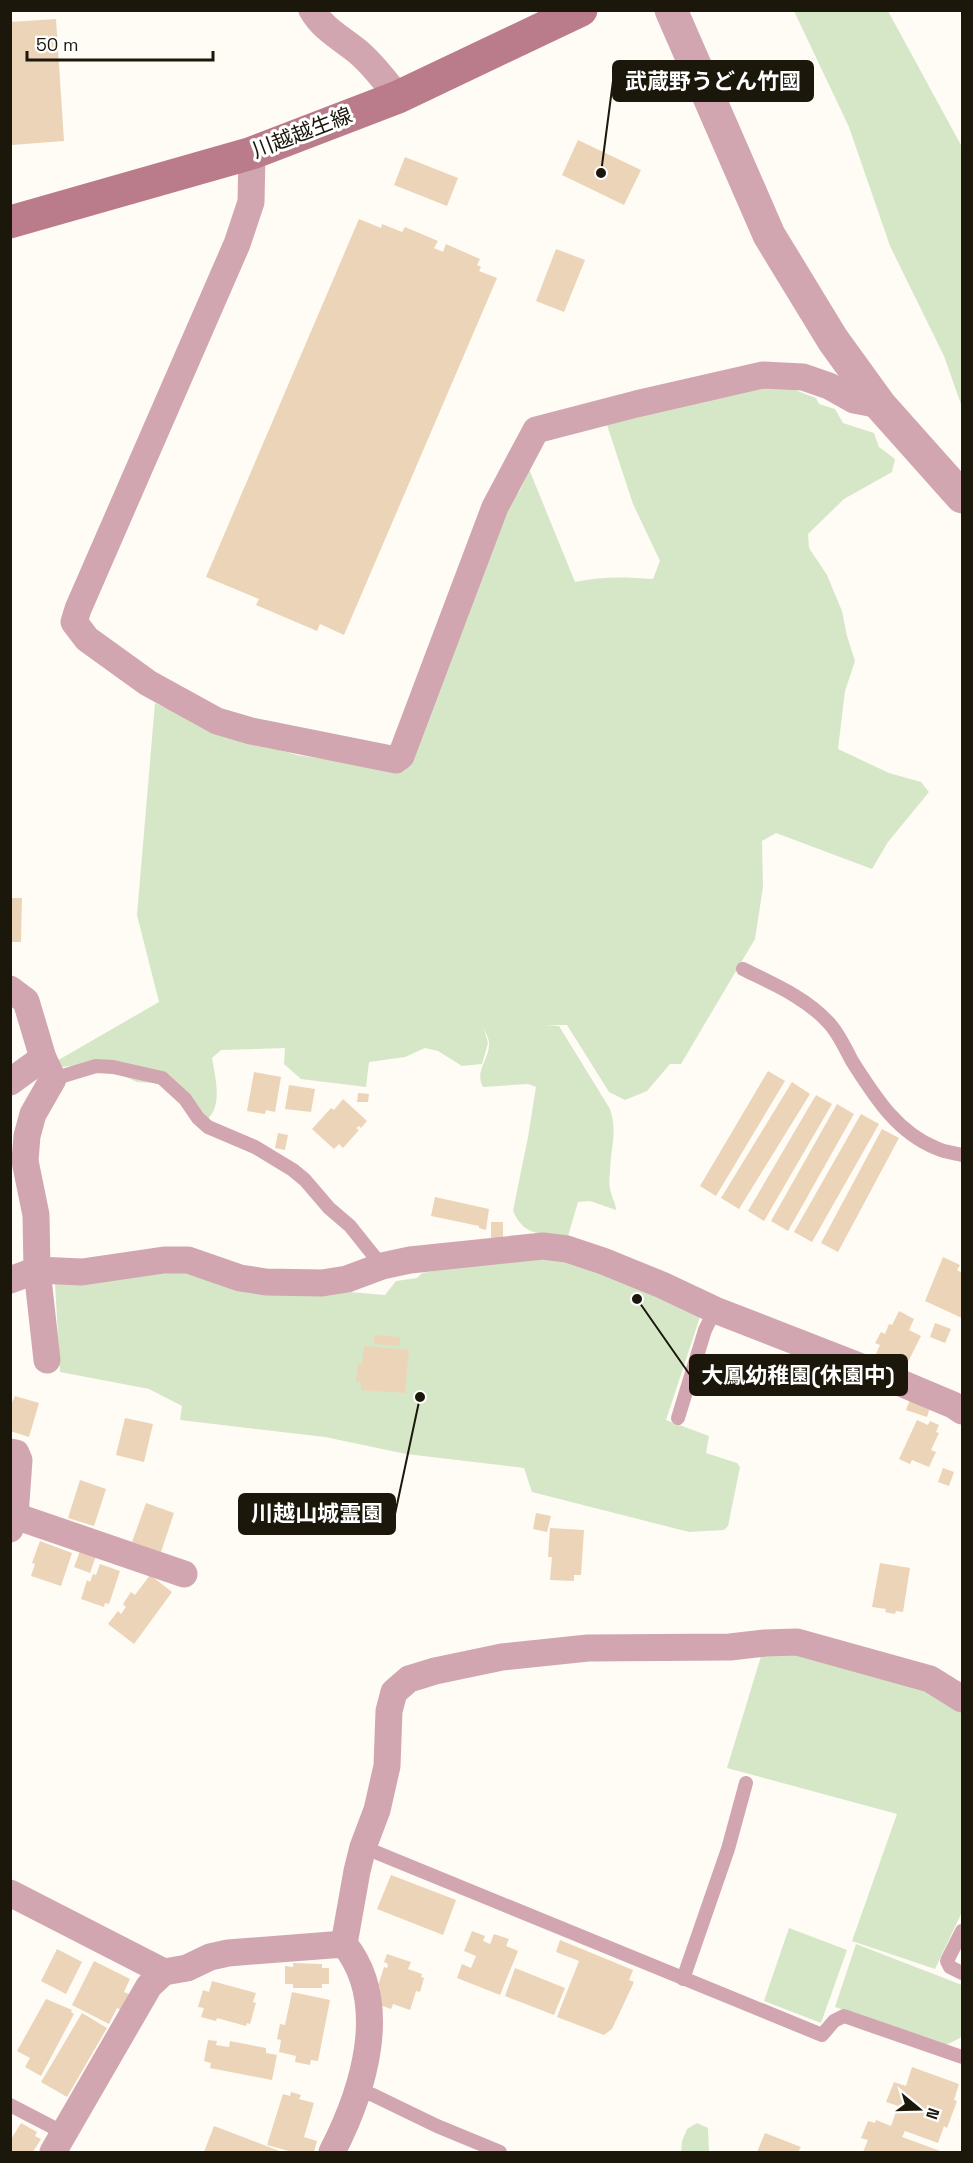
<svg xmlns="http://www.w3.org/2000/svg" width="973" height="2163" font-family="'Space Grotesk','Noto Sans JP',sans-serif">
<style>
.green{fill:#d6e7c8}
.building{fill:#ecd4b9}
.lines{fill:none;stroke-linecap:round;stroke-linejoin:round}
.service{stroke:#d1a6b0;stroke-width:14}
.minor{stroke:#d1a6b0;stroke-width:27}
.tertiary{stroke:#d1a6b0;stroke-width:33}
.secondary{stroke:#ba7c8b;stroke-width:33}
.labels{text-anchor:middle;stroke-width:6;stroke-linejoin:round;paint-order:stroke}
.street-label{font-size:21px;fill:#1b170b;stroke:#fff}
.leader{fill:none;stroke:#1b170b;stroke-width:2}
.callout-dot{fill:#1b170b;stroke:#fff;stroke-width:2}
.callout{fill:#1b170b;stroke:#1b170b;stroke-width:2}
.callout-label{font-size:22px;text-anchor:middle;font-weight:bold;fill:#fff}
</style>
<rect width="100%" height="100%" fill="#fefcf5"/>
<g class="green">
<path d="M794,11H888L962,147V407L944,356L890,246L849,127Z"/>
<path d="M762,386L795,390L816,398L819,404L835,409L843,423L874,433L879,447L895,459L892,472L844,499L808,534L809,548L827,575L842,611L847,636L855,661L845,691L838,749L889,773L921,782L929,792L888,842L872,869L776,833L762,841L763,887L755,939L681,1064H670L647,1091L625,1100L609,1092L567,1025H546L559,1026L610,1109C618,1133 610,1149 610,1173C609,1179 609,1187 611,1192C612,1199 616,1203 616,1210L590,1201L578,1202L568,1236C542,1233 525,1238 513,1211L528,1137L536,1087L528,1084L483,1087C474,1070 490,1059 489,1043C489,1039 486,1033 484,1029L488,1043L482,1064L462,1066L438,1051L425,1048L405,1057L369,1062L366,1087L301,1079L284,1064L285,1048L221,1050L212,1058C215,1077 224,1108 205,1121L182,1093L157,1083L137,1082L117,1073L79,1065L63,1067L55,1062L159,1002L137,915L155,703L218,732L297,755L405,771L468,599L503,512L520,490L529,469L575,582C602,576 626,577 653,579L660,561L633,504L606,422Z"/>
<path d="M517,1257L566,1259L702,1311L666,1420L709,1436L706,1453L737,1463L740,1467L728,1526L724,1530L689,1532L532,1492L524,1468L406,1454L325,1437L180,1420L182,1406L149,1389L60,1372L55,1283L169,1267L338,1291L385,1295L396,1281L417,1278L422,1273Z"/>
<path d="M800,1652L931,1691L962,1709V1912L935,1969L852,1941L897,1814L727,1768L762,1653Z"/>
<path d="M789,1928L847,1950L821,2023L764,2001Z"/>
<path d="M856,1944L962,1985V2035L960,2038L946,2045L835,2007Z"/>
<path d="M697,2123L708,2128L709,2152H681L682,2141L687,2129Z"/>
</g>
<g class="building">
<path d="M56,19L64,141L12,145L10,22Z"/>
<path d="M578,140L641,170L624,205L562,175Z"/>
<path d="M405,157L458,178L447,206L394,185Z"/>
<path d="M359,219L381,228L382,224L402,232L405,227L438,241L434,248L443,252L446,244L480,259L477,265L481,267L479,271L497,278L344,635L320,624L317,631L256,605L259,599L206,577Z"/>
<path d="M556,249L585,260L564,312L536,301Z"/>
<path d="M10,898H22L21,942H10Z"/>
<path d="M768,1071L785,1081L716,1196L700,1186Z"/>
<path d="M254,1072L281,1077L275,1112L266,1110L265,1114L247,1111Z"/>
<path d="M792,1082L810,1094L739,1209L721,1198Z"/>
<path d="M289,1085L315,1089L311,1112L285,1109Z"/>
<path d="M358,1093L369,1094L368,1102H357Z"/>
<path d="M816,1095L832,1104L764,1221L748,1211Z"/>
<path d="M343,1099L367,1121L361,1128L359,1126L356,1128L359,1130L343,1148L339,1144L334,1149L312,1129L331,1108L334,1110Z"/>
<path d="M837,1104L854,1114L788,1231L771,1221Z"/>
<path d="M861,1114L879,1124L812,1242L794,1232Z"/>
<path d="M882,1129L899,1138L838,1252L821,1243Z"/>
<path d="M278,1133L288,1135L285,1150L275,1148Z"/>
<path d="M435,1197L489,1209L486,1230L479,1228V1226L431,1216Z"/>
<rect x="491" y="1222" width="12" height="18"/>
<path d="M943,1257L960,1265L957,1270L962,1273V1318L925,1301Z"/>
<path d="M899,1311L914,1319L909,1330L921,1336L903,1372L874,1358L880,1345L875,1343L881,1332L885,1334L889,1324L892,1325Z"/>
<path d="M935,1323L951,1329L945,1343L930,1337Z"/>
<path d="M374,1335L400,1337V1346L374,1344Z"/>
<path d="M364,1346L409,1350L405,1393L361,1390V1382H356L358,1364H362Z"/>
<path d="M15,1396L39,1403L29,1437L10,1431V1407Z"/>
<path d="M911,1397L931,1404L927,1417L906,1410Z"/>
<path d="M125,1418L153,1424L144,1462L116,1455Z"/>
<path d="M917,1420L928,1425L930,1421L939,1425L936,1432L939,1433L931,1450L936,1452L929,1467L912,1460L910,1464L899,1459Z"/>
<path d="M943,1468L954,1472L949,1486L938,1482Z"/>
<path d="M80,1480L106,1489L94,1526L68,1518Z"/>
<path d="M146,1503L174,1513L161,1552L132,1542Z"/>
<path d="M536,1513L551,1516L547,1532L533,1529Z"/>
<path d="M550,1528L584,1530L581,1575H574V1581L550,1580L552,1557H548Z"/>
<path d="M40,1541L72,1553L61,1586L31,1576L35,1564L32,1563Z"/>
<path d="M80,1551L96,1556L90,1573L74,1567Z"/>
<path d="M880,1563L910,1568L903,1612L896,1611L895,1614L885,1612L886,1609L872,1607Z"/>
<path d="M100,1564L120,1571L109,1604L105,1603L104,1607L81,1599L87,1580L90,1582L93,1574L96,1575Z"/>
<path d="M150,1575L172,1592L134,1644L108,1624L118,1611L121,1614L126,1607L123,1604L131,1592L135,1595Z"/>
<path d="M391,1875L456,1900L443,1935L377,1909Z"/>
<path d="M472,1931L485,1936L483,1941L490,1944L494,1934L509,1939L506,1946L518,1951L500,1995L457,1978L462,1964L471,1968L476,1956L464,1951Z"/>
<path d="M560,1940L633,1970L629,1980L634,1982L612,2029L604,2035L557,2017L579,1961L556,1952Z"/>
<path d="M57,1949L82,1962L66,1994L41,1981Z"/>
<path d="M387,1954L411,1962L408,1969L422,1974L421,1977L424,1978L420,1992L416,1991L410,2010L393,2004L391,2009L377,2004L381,1995L378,1994L380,1987L378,1986L384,1967L387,1968L388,1964L384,1962Z"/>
<path d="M94,1961L130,1979L124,1992L129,1994L121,2010L117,2008L109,2024L72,2005Z"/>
<path d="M293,1963L322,1964V1968H329V1984H322V1988H293V1984H285V1966L293,1967Z"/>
<path d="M515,1968L565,1988L554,2015L505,1996Z"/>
<path d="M212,1981L256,1993L253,2002L256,2003L250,2024L247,2023L246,2026L217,2018L216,2021L201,2017L204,2008L198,2007L203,1990L209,1992Z"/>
<path d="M292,1992L330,2000L318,2061L311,2060L310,2065L295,2062L296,2056L279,2052L281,2040L277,2039L280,2024L285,2025Z"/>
<path d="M46,1999L72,2010L71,2012L74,2014L41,2076L25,2067L30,2058L17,2051Z"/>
<path d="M82,2013L107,2028L67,2097L41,2082Z"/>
<path d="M208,2040L217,2041L216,2045L229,2047L230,2041L266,2048V2053L277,2055L272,2080L210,2068L211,2063L204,2061Z"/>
<path d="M912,2067L959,2084L954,2100L957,2101L947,2128L944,2126L938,2143L905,2131L902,2137L943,2152H863L868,2140L861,2138L868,2121L875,2123L876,2120L891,2126L898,2106L886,2102L894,2082L906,2086Z"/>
<path d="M291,2092L301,2095L299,2099L314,2103L304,2137L317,2141L314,2152H292L267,2145L283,2094L290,2096Z"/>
<path d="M21,2123L37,2132L35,2136L41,2139L33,2152H10V2141Z"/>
<path d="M214,2126L282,2152H204Z"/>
<path d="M765,2133L801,2147L798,2152H757Z"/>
</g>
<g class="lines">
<g class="service">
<path d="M743,969C773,984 805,997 828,1022C838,1032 845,1048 852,1061C874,1095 896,1132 936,1148C944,1152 954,1153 962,1155"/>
<path d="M53,1079L96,1066L113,1067L162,1078L185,1099L198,1118L208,1127L255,1147L293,1170L305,1180L329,1208L350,1226L382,1266"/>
<path d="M678,1418L705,1330L715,1310"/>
<path d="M363,1847L822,2035L834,2021L844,2016L962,2057"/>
<path d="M962,1931L947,1961L950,1967L962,1973"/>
<path d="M683,1979L728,1849L746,1783"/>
<path d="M359,2091L373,2095L437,2126L500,2152"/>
<path d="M10,2105L64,2133"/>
</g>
<g class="minor">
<path d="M312,10C323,29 341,38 357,51C373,64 385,81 398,97"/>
<path d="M252,153L251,202L237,244L78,609L74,622L87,639L148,683L217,721L251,731L396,760L401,756L495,507L536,430L636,404L763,375L803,377L829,386L854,400L880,405"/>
<path d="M10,989L26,1001L43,1058L53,1079L33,1114L27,1136L25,1161L36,1215L37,1270L47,1360"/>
<path d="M10,1082L43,1058"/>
<path d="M10,1280L37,1270L82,1272L164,1260H188L240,1278L266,1282L322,1283L347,1279L382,1266L410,1260L543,1246L567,1249L603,1261L662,1285L715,1310L877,1373L953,1405L962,1411"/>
<path d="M10,1452L16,1453L19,1460L15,1516L10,1529"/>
<path d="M15,1516L184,1574"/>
<path d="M10,1893L164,1972"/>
<path d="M53,2152L149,1986L164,1972L187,1968L210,1957L228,1953L344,1944"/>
<path d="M332,2152C363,2092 392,2003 344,1944L357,1871L363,1847L377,1810L387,1766L389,1711L394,1692L409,1679L435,1671L502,1657L588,1648L730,1647L765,1643L797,1642L930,1679L962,1699"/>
</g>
<path class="tertiary" d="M671,10L769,235L833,340L880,405L962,497"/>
<path class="secondary" d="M10,222L252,153L398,97L581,10"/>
</g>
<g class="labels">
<g class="street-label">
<text transform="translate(302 133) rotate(-21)" y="7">川越越生線</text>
</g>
</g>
<path class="leader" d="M601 173L613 81M637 1299L690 1375M420 1397L395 1514"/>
<g class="callout-dot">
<circle cx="601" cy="173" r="6"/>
<circle cx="637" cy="1299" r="6"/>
<circle cx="420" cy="1397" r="6"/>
</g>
<g class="callout">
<rect x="613" y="61" width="200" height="40" rx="6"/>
<rect x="690" y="1355" width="217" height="40" rx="6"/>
<rect x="239" y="1494" width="156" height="40" rx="6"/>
</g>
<g class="callout-label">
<text x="713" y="89">武蔵野うどん竹國</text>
<text x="798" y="1383">大鳳幼稚園(休園中)</text>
<text x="317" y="1521">川越山城霊園</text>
</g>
<rect width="973" height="2163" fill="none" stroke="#1b170b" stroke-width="24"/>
<g transform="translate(919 2109) rotate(109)" stroke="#ffffff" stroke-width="4.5" paint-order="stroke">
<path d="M0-4.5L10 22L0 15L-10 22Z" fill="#1b170b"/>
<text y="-9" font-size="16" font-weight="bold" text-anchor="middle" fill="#1b170b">N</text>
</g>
<path d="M27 51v9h186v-9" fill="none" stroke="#1b170b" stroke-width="3"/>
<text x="36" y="51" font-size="18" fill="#1b170b" stroke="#ffffff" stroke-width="4.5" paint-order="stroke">50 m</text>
</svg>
